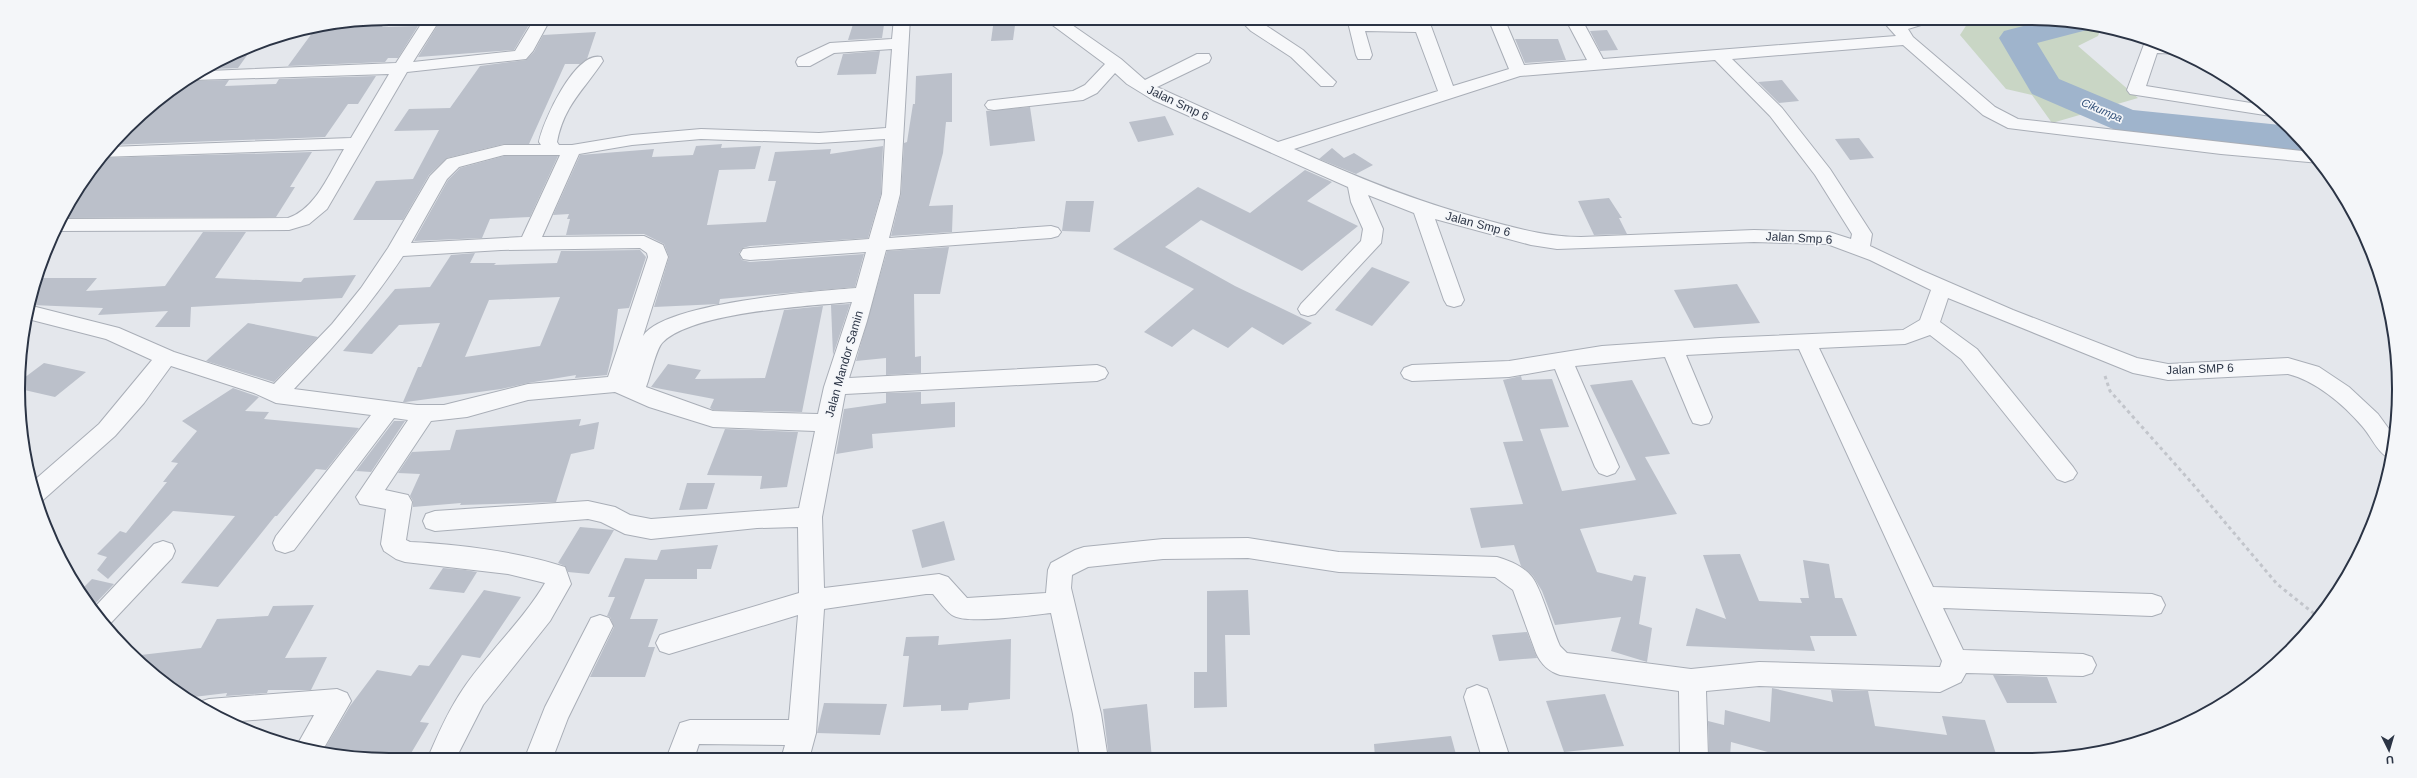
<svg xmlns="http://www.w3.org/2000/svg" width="2417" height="778" font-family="Arial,sans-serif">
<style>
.green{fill:#c9d6c5}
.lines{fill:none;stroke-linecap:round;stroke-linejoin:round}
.river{fill:#9fb4cc;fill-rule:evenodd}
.building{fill:#bbc0ca;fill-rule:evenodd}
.minor-casing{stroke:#a9aeb7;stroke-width:2}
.path{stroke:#c2c5cb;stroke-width:3;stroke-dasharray:3.5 3.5;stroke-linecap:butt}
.minor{fill:#f7f8fa;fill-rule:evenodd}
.labels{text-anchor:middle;stroke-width:3.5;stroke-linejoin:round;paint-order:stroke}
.far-water-label{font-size:11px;font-style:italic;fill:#34527a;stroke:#f4f6f9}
.street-label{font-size:12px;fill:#2b3445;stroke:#f4f6f9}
.rim{fill:none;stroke:#2b3445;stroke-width:2}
</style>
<rect width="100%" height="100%" fill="#e4e7ec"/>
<path class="green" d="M1971,18H2028L2102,26L2098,36L2078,46L2138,98L2052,123L2032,95L2006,89L1960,35Z"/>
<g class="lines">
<path class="river" d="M2046,20L2091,24L2087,30L2037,43L2059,79L2133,110L2290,126L2308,149L2301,151L2126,132L2113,129L2032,94L1999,38L2004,31Z"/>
</g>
<g class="building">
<path d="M389,18L382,27L418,26L398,58H388L385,62L288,66L318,25Z"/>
<path d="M442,18H533L514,50L418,57Z"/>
<path d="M855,18H885L882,38L848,40Z"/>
<path d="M1016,18L1013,40L991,41L994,19Z"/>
<path d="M1607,30L1618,50L1600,51L1590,31Z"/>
<path d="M596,32L587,59L580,64H565L529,144H504L447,158L429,175L403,220H353L376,181L413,179L439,130L394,131L409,109L450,108L480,66L526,60L534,52L543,35Z"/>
<path d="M1515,39H1558L1566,60L1525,63Z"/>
<path d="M255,44L238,68L210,69L247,46Z"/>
<path d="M880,51L876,74L837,75L843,54Z"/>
<path d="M952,73V122H946L943,153L929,206L953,205L952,232L891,236L901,194L904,143L907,142L913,104H915L916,76Z"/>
<path d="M376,76L358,104H348L325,137L111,145L144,110L192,81L229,80L225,86L276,84L279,79Z"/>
<path d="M1782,80L1799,101L1779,103L1758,82Z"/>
<path d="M1030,107L1035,141L990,146L986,111Z"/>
<path d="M1165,116L1174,135L1138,142L1129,122Z"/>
<path d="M1859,138L1874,158L1850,160L1835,139Z"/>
<path d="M722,144L721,148L761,146L755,169L719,170L707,225L766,222L776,181H768L775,152L831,149L830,154L883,146L881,194L868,238L750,246L743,248L739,253L742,260L750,262L864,254L855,287L720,299L719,304L654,307L669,257L664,244L644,234L566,235L570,219H567L569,214L553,215L580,155L654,149L652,157L693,155L696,146Z"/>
<path d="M1332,148L1344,158L1354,153L1373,165L1356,174L1319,159Z"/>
<path d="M312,152L290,187H295L276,217L61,218L99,158Z"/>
<path d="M504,156H558L530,217L490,219L482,238L414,241L448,180L460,168Z"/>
<path d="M1305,170L1332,182L1307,201L1358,226L1302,271L1201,220L1165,247L1235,286L1312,323L1283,345L1252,327L1228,348L1193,329L1172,347L1144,332L1194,289L1113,249L1198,187L1250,213Z"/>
<path d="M1609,198L1622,218H1619L1627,234L1594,235L1578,201Z"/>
<path d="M1066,201H1094L1090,232L1062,231Z"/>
<path d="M203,232H246L215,278L301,282L304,278L356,275L342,298L191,307L190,327H155L168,311L98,315L103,308L32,305L40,278H97L86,291L165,286Z"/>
<path d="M949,247L940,294H914L915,357L921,356V373L886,375V358L856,361L887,251Z"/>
<path d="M640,250L646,257L629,308L618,309L613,350L607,375L575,378L576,375L528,383L501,389L406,402H403L418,367H421L440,323L399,325L372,354L343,351L395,289L430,287L451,255L475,253L470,263H496L494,265L557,263L561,251ZM560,297L540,346L465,357L489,300Z"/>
<path d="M1372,267L1410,282L1372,326L1335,310Z"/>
<path d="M1737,284L1760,323L1694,328L1674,290Z"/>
<path d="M850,304L833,355L831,305Z"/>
<path d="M823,306L802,412L713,410L710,408L714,399L651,387L668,364L701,370L695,379L765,378L784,310Z"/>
<path d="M248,323L318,337L274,382L206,361Z"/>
<path d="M44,363L86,372L55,397L20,389V381Z"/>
<path d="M1521,376L1522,380L1552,379L1569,427L1540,429L1562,491L1636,480L1590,385L1632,380L1670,454L1645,457L1677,514L1580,529L1597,572L1632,581L1634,575L1646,577L1639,624L1652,628L1647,662L1611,651L1621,617L1555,625L1542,591L1533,576L1521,566L1514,545L1481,548L1470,508L1523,504L1503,442L1523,441L1503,380Z"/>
<path d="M233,388L259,397L245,411L269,412L264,419L359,428L326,470L316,469L277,516H275L218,587L181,583L235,516L173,511L108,579L97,570L107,557L97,554L120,531L126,533L167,482H163L178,463L171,462L197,431L182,421Z"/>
<path d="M921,392V404L955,402V427L872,434L873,448L836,454L844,409L886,403V393Z"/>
<path d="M581,419L579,426L599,422L594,449L571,454L556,502L460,505L461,503L413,507V501L410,496L420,474L398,473L412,452L450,450L456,430Z"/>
<path d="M394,421H405L371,472L356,471Z"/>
<path d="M725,429L798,432L787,487L760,489L762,476L707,475Z"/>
<path d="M687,483H715L707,509L679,510Z"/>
<path d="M944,521L955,560L922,568L912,530Z"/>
<path d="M580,527L614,530L589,574L568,572L565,566L558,563Z"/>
<path d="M718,545L711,569H697V579H645L630,619H658L648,647H655L645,677H590L614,627L610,617L607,616L615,597H608L625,558L657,560L661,550Z"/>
<path d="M1740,554L1759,601L1802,603L1800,598H1809L1803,560L1829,564L1835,598H1842L1857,636H1810L1815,651L1686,646L1696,608L1726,619L1703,555Z"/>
<path d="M443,568L465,570L477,572L464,593L429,589Z"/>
<path d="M92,579L114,584L91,608L79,592Z"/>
<path d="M484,590L521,597L480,658L462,655L420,722L429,723L407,760L322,753L350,706L377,670L411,676L419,665L429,666Z"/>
<path d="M1248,590L1250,635H1225L1227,707L1194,708V672H1207V591Z"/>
<path d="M314,605L285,658L327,657L311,690H268L267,693L226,696L227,693L185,698L132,656L201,648L217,619L268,616L273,606Z"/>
<path d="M1527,632L1537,658L1499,661L1492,635Z"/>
<path d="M939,636L938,645L1011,639L1010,699L969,703L968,710L941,711V705L903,707L909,656H903L906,637Z"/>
<path d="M1993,675L2047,677L2057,703H2007Z"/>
<path d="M1772,688L1833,702L1831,690L1868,691L1875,726L1947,735L1942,716L1985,720L1997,757H1775V754L1731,742L1730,757H1709L1708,721L1724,725L1725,710L1770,722Z"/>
<path d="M1605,694L1624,746L1564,752L1546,701Z"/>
<path d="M824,703L887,704L880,735L817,733Z"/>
<path d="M1147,704L1152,759H1109L1103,709Z"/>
<path d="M1451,736L1457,758H1375L1374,744Z"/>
</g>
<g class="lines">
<g class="minor-casing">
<g id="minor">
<path d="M425,18H441L413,62L515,51L535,18H551L533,51L526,59L407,72L327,209L309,224L289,230L55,231L60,219L288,218C316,209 330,172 344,149L100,157L109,147L351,138L389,74L193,80L208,71L396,63Z"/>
<path d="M894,18H910L900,194L889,238L1051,226L1058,228L1061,232L1058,236L1051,238L886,250L867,321L849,378L1097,365L1105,368L1108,373L1105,378L1097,381L845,394L822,517L824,588L939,574L948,577L967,598L1046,593L1048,570L1051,563L1075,550L1084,547L1163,539L1248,538L1339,552L1497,557C1510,561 1523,566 1532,577C1541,588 1553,631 1560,646L1567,653L1691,669L1759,662L1940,667L1942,661L1799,349L1686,355L1712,417L1709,423L1701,425L1693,423L1690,417L1665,357L1575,366L1619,467L1615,473L1607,476L1599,473L1595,467L1555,369L1509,377L1412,381L1404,378L1401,373L1404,368L1412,365L1509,361L1602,346L1720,338L1903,330L1920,320L1931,290L1870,260L1827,244L1754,242L1557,249L1531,245L1435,219L1464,300L1461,305L1454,307L1447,305L1444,300L1414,213L1368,195L1383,229L1381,243L1315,314L1308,316L1301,314L1298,309L1301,304L1361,241L1363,229L1351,202L1348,187L1153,100L1127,84L1115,73L1097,93L1083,100L994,110L988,109L985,105L988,101L994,100L1073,91L1085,85L1105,64L1043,18H1062L1121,59L1145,80L1197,54H1209L1211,58L1209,62L1157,87L1278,142L1438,91L1416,32L1365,31L1372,55L1370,59H1358L1356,55L1347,18H1363V21L1413,22L1412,18H1428L1453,86L1509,69L1488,18H1504L1524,65L1587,60L1565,18H1581L1603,59L1896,36L1880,18H1897L1901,21L1911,18H1936L1934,21L1908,29L1913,37L1995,107L2018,119L2311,152L2320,163L2221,154L2008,128L1983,115L1903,45L1732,59L1782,108L1830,169L1872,234L1870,246L1923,271L2013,310L2137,358L2168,364L2288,358L2319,367L2349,387L2378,414L2394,436L2392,459C2378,455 2372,437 2362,426C2343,404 2316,381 2288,374L2168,380L2133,373L1948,298L1940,322L1977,349L2073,467L2077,473L2073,479L2065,482L2057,479L1961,359L1930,335L1905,344L1819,348L1933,587L2152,594L2161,597L2165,605L2161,613L2152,616L1943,608L1963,650L2083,654L2092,657L2096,665L2092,673L2083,676L1966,673L1961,682L1940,692L1759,686L1706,691L1708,757L1680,758L1679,691L1560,675C1548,671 1541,664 1536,653L1513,590L1495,577L1339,572L1248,558L1163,559L1088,567L1072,575L1071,588L1101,714L1108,759H1080L1073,714L1051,613C1032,615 966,625 952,615C945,610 939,601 933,594H926L824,609L816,733L809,759H781L785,745L699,744L694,759H666L680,723L690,720H789L798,615L669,654L660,651L656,643L660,635L669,632L799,593L798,527L757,528L651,539L625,534L601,522L588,519L435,531L426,528L423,521L426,514L435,511L588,501L615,507L630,515L651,519L799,508L815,431L713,427L649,407L615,392L528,400L467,417L431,421L385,490L408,495L412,502L406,540L410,542C457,544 520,552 565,567L571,584L550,621L483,705L455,760H427C437,736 448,711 463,689C488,652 522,622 545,583L508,574L405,562L396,559L384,551L381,544L386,509L360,504L356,497L408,420L394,418L294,550L285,553L276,550L273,543L276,536L371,415L276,403L254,393L171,366L144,403L115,436L43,500L38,502L30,484L99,424L152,360L106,339L28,319L32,306L119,328L174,352L274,384L332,324L361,288L388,248L430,176L447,159L504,145H541L539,142C543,121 575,51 601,57L603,61C584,90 564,105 557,142L559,145H572L632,135L701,129L819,133L886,128L892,49L834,53L810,66H798L796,62L798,58L830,43L892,39ZM1715,60L1770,116L1815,175L1852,234L1851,239L1829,232L1754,230L1581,237C1546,237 1516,228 1482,219C1417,202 1356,177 1294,149L1520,76ZM701,139L819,143L885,139L882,194L869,239L750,248L743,249L740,254L743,259L750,260L866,252L856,288C816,291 663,303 643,336L668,257L663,245L644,236L542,237L579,154L632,145ZM504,155H560L522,237L411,243L447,179L459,167ZM640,248L647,253L648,257L608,377L528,384L444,405H417L294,389C336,345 369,307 403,256L501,250ZM852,302L824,387L818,414L713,411L646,387C650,378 656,348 663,342C694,312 808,306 852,302Z"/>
<path d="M1238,18H1301L1299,21L1262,23L1303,50L1336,82L1333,86H1321L1291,57L1251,31Z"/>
<path d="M2146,39L2170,46L2184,54L2157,53L2146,86L2263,105L2276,115L2271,116L2130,94L2127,90Z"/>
<path d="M163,541L172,544L175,551L172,558L107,627L92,610L154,544Z"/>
<path d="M600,615L609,618L613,626L568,718L552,760H524L545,707L591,618Z"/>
<path d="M1477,685L1487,689L1490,697L1510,758H1482L1464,697L1467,689Z"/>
<path d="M337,689L347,693L351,701L321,753L296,747L314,715L228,722L198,706L199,702L209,699Z"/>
</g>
</g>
<path class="path" d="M2105,376L2110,391L2191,482L2277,584L2317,616"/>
<use href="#minor" class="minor"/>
</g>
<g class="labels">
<g class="far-water-label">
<text transform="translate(2102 110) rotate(23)" y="4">Cikumpa</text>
</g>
<g class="street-label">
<text transform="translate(1178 103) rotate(25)" y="4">Jalan Smp 6</text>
<text transform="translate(1478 224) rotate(15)" y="4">Jalan Smp 6</text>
<text transform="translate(1799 238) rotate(3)" y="4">Jalan Smp 6</text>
<text transform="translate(844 364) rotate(-74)" y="4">Jalan Mandor Samin</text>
<text transform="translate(2200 369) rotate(-2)" y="4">Jalan SMP 6</text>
</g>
</g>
<path d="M0 0H2417V778H0ZM389 25H2028A364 364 0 0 1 2392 389V389A364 364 0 0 1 2028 753H389A364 364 0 0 1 25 389V389A364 364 0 0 1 389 25Z" fill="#f4f6f9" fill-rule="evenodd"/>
<path class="rim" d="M389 25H2028A364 364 0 0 1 2392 389V389A364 364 0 0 1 2028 753H389A364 364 0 0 1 25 389V389A364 364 0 0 1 389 25Z"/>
<g transform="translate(2389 750) rotate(175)" stroke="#f4f6f9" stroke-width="3" paint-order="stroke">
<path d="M0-3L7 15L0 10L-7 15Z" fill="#2b3445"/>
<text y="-6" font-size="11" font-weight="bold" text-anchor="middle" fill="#2b3445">U</text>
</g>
</svg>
